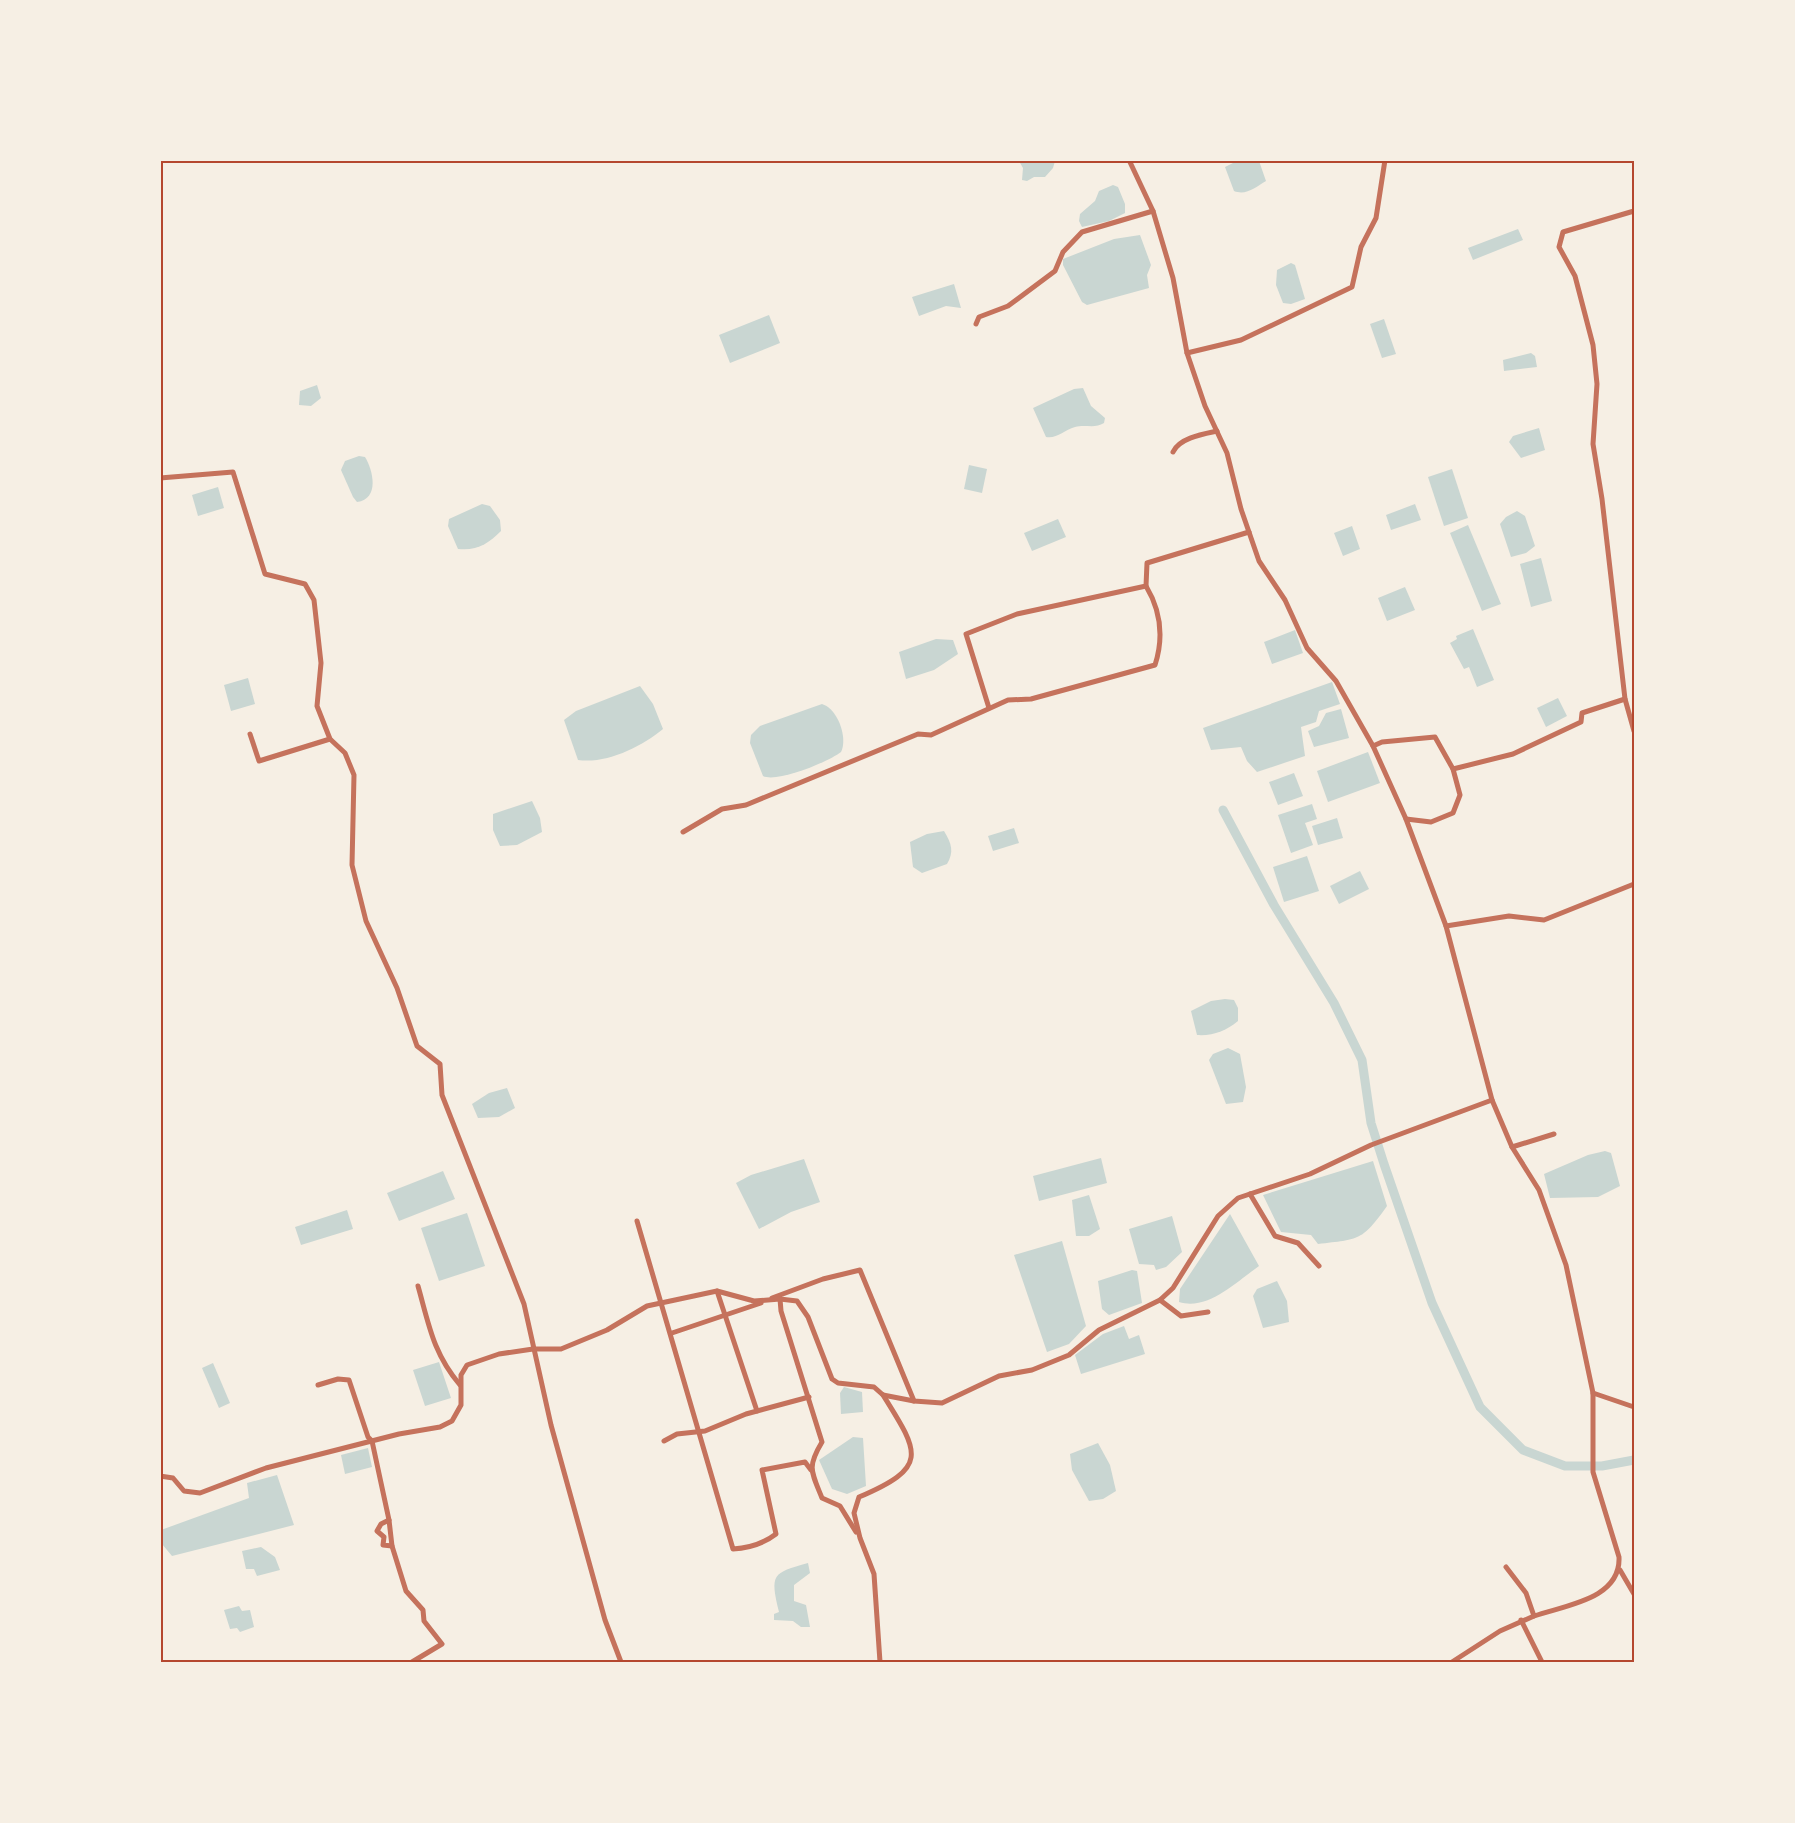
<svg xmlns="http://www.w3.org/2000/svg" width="1795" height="1823" font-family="Rubik,sans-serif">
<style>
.water{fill:#c9d6d2}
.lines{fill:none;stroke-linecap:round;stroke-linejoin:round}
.canal{stroke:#c9d6d2;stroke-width:9}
.minor{stroke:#c5725c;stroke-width:5}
.neatline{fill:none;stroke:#b5482f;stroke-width:2}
</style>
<rect width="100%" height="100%" fill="#f6efe4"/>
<g class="water">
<path d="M1239,160L1259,161L1266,181C1256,187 1246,196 1234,191L1225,167Z"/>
<path d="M1019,161L1055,160V161L1053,168L1045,177H1034L1027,181L1022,180L1023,168Z"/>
<path d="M1113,185L1118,187L1125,204V213L1109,221L1082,227L1079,221L1080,214L1095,201L1099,191Z"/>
<path d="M1518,229L1523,240L1473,260L1468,248Z"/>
<path d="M1140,235L1151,265L1147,275L1149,288L1087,305L1082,302L1063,265V259L1114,239Z"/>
<path d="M1291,263L1295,265L1305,299L1291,304L1283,303L1276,285L1277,270Z"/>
<path d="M954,284L961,308L946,306L919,316L912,297Z"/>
<path d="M769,315L780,343L730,363L719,335Z"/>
<path d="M1384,319L1396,354L1382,358L1370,324Z"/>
<path d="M1531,353L1535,356L1537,367L1504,371L1503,360Z"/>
<path d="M317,385L321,398L311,406L299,405L300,391Z"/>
<path d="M1083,388L1091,406L1105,418L1104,423C1095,429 1085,424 1075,427C1064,430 1057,439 1046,437L1033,408L1074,389Z"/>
<path d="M1539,428L1545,450L1521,458L1509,442L1513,436Z"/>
<path d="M359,456L365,457C373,470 380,499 357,502L353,497L341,470L345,461Z"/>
<path d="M969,465L987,469L982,493L964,489Z"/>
<path d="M1452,469L1468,518L1444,526L1428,477Z"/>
<path d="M218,487L224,508L198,516L192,495Z"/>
<path d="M482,504L490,506L500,520L501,531C488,544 477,551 458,549L448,526L449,519Z"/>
<path d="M1415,504L1421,520L1391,530L1386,515Z"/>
<path d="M1517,511L1525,516L1535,546L1526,553L1511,557L1500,524L1506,517Z"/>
<path d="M1058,519L1066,537L1032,551L1024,533Z"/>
<path d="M1468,525L1501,604L1482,611L1450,533Z"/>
<path d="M1352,526L1360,549L1343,556L1334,533Z"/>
<path d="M1541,558L1552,601L1531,607L1520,564Z"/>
<path d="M1405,587L1415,610L1387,621L1378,598Z"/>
<path d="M1473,629L1494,680L1477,687L1469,667L1464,669L1450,643L1457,639L1456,636Z"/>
<path d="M1295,630L1303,653L1272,664L1264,642Z"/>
<path d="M936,639L953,640L958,654L934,670L906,679L899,652Z"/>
<path d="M248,678L255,704L231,711L224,685Z"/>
<path d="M1332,682L1340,704L1319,711L1316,722L1301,727L1305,756L1257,772L1247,761L1241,747L1211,750L1203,728Z"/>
<path d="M640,686L653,704L663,729C641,747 607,764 578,760L564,720L576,711Z"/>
<path d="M1558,698L1567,716L1546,727L1537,708Z"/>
<path d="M822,704C838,709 848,738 841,752C828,762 777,783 763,776L750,743L751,735L760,726Z"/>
<path d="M1341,709L1349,738L1314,747L1308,731L1319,726L1326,713Z"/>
<path d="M1368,752L1380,783L1328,802L1317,771Z"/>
<path d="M1294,773L1303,796L1278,805L1269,782Z"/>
<path d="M532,801L540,818L542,832L517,845L500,846L493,830V814Z"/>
<path d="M1312,804L1317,819L1305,823L1313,845L1291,853L1278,815Z"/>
<path d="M1337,818L1343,838L1318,845L1312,826Z"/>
<path d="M1014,828L1019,843L993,851L988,836Z"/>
<path d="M944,831C952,844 954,852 947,864L922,873L913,867L910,842L927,834Z"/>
<path d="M1307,856L1319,891L1284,902L1273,867Z"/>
<path d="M1360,871L1369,889L1339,904L1330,886Z"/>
<path d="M1225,999L1234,1000L1238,1008V1021C1226,1031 1213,1036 1197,1035L1191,1011L1211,1001Z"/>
<path d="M1228,1048L1240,1054L1246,1087L1243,1102L1226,1104L1209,1060L1213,1054Z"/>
<path d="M507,1088L515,1108L499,1117L478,1118L472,1104L489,1093Z"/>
<path d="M1605,1151L1611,1153L1620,1186L1598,1197L1550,1198L1544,1174L1588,1155Z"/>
<path d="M1101,1158L1107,1183L1039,1201L1033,1176Z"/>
<path d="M804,1159L820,1202L791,1212L759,1229L736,1183L751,1175Z"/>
<path d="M1373,1161L1387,1206C1362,1241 1360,1239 1318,1244L1311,1235L1281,1232L1263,1195Z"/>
<path d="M443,1171L455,1199L399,1221L387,1193Z"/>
<path d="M1089,1195L1100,1229L1089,1236H1076L1072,1200Z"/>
<path d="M347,1210L353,1229L301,1245L295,1227Z"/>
<path d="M467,1213L485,1266L439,1281L421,1228Z"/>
<path d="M1230,1214L1259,1266C1236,1282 1208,1311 1179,1302L1180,1289Z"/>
<path d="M1172,1216L1182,1252L1166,1267L1156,1270L1154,1265L1139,1264L1129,1229Z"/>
<path d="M1062,1241L1086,1326L1069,1344L1047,1352L1014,1255Z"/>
<path d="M1132,1270L1137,1271L1142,1303L1109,1315L1102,1309L1098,1281Z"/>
<path d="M1277,1281L1287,1301L1289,1322L1263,1328L1253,1296L1257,1289Z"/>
<path d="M1124,1326L1129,1339L1139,1335L1145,1354L1081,1374L1075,1355L1103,1334Z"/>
<path d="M439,1362L451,1398L425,1406L413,1370Z"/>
<path d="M213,1363L230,1403L219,1408L202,1368Z"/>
<path d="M844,1387L862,1392L863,1412L841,1414L840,1393Z"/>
<path d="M853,1437L863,1438L866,1486L847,1494L832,1489L819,1460Z"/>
<path d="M1098,1443L1110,1465L1116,1491L1103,1499L1089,1501L1072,1470L1070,1454Z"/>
<path d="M368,1448L372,1467L345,1474L341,1455Z"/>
<path d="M277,1475L294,1525L172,1556L162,1544L161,1530L249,1498L247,1483Z"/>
<path d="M261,1547L275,1557L280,1570L257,1576L254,1569H246L242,1551Z"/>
<path d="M808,1563L810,1573L794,1585V1601L806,1605L810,1627H801L793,1621L774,1620V1614L779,1612C770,1574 772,1573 808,1563Z"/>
<path d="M239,1606L242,1611L250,1610L254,1627L240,1632L237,1628L230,1629L224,1610Z"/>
</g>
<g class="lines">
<path class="canal" d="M1223,810L1274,905L1334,1003L1362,1060L1371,1123L1384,1164L1432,1303L1480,1407L1523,1450L1565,1466H1602L1634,1460"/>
<g class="minor">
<path d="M1129,160L1153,211L1173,278L1187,353L1205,406L1227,453L1241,509L1259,561L1285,600L1307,648L1336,681L1373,746L1406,819L1446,926L1492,1100"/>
<path d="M1634,211L1563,232L1559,247L1575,276L1593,345L1597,384L1593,444L1602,499L1625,699L1634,731"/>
<path d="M976,324L979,317L1008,306L1055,271L1063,252L1082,232L1153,211"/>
<path d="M1187,353L1241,340L1352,287L1361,247L1376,218L1385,160"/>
<path d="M1173,452C1179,438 1203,434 1217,431"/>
<path d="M160,478L233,472L265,574L305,584L314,600L321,663L317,706L330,739L345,753L354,775L352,865L366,921L397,988L417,1046L440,1064L442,1095L524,1304L551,1425L605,1620L621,1662"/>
<path d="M989,708L966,634L1017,614L1146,586L1147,563L1249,532"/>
<path d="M250,734L259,761L330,739"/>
<path d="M1373,746L1382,742L1435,737L1453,769L1460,795L1453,813L1431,822L1406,819"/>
<path d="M1453,769L1513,754L1581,722L1582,713L1625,699"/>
<path d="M683,832L722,809L746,805L918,734L931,735L1008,700L1031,699L1155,665C1164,637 1161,611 1146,586"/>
<path d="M1446,926L1509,916L1544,920L1634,884"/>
<path d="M1512,1147L1554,1134"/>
<path d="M1250,1194L1275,1236L1298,1243L1319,1266"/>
<path d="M637,1221L733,1549C750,1548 763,1544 776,1534L762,1470L805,1462L811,1470"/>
<path d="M418,1286C429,1325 433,1353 460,1385"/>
<path d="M717,1291L757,1411"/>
<path d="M772,1298L823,1279L860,1270L914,1401"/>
<path d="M780,1299L781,1311L822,1442C807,1467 811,1471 822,1498L840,1506L856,1532"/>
<path d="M1160,1300L1173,1288L1218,1216L1238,1198L1310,1174L1371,1145L1492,1100L1512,1147L1539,1190L1566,1265L1593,1393V1472L1619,1557C1621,1599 1566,1605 1534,1616L1526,1593L1506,1567"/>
<path d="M672,1333L761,1303"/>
<path d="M318,1385L338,1379L349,1380L368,1437L372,1441L389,1520L392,1546L406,1591L423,1610L424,1621L442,1644L412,1662"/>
<path d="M1593,1393L1634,1407"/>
<path d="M664,1441L677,1434L705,1431L746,1414L809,1397"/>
<path d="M160,1476L173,1478L184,1491L200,1493L266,1468L399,1434L440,1427L452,1421L461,1405V1375L467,1365L499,1354L533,1349H561L607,1330L647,1306L717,1291L754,1301L780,1299L797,1301L808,1317L832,1379L838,1383L874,1387L883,1395L914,1401L942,1403L999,1376L1032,1370L1069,1355L1099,1330L1160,1300L1181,1316L1208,1312"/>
<path d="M389,1520L381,1524L377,1531L384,1537L383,1545L392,1546"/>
<path d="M1620,1570L1634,1594"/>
<path d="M1521,1620L1542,1662"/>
<path d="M880,1662L874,1574L860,1538L854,1513L859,1497C929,1467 920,1454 883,1395"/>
<path d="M1452,1662L1500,1631L1534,1616"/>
</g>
</g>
<rect width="1795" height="1823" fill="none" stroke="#f6efe4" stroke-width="324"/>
<rect x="162" y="162" width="1471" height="1499" class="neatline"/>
</svg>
